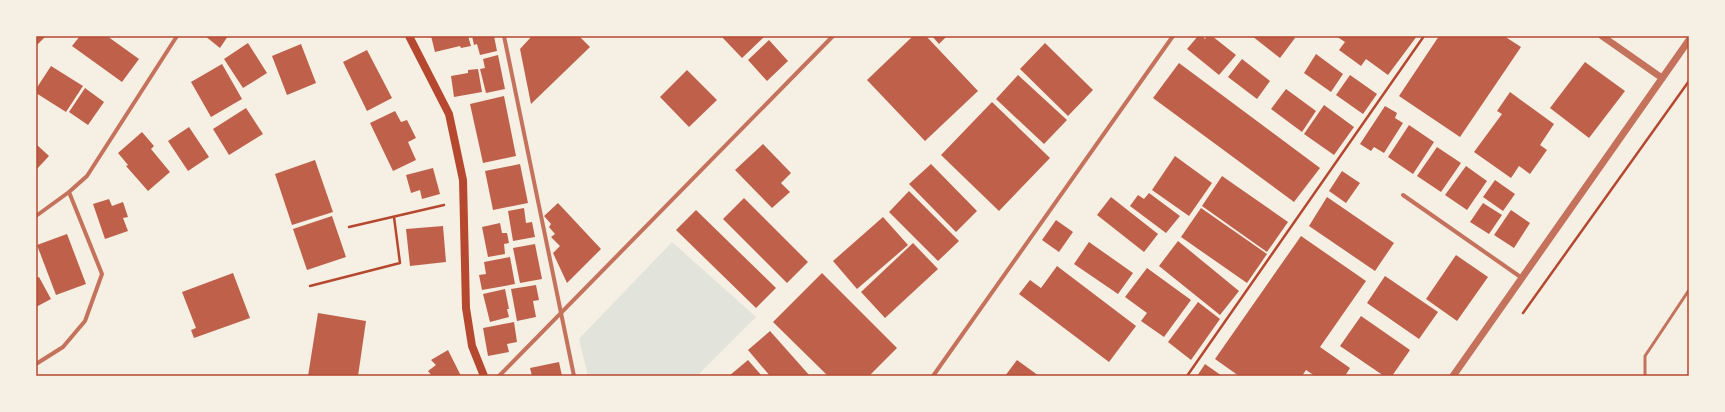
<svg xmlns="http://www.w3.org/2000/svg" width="1725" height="412" font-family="'PT Sans Narrow',sans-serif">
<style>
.green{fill:#e2e4dc}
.building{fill:#bf614a}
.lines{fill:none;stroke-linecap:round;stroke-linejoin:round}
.path{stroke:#b5482f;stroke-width:2.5}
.service{stroke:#c5725c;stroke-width:3}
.minor{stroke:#c5725c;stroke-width:4}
.tertiary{stroke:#c5725c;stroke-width:7}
.secondary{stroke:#b5482f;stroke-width:8}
.neatline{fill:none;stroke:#b5482f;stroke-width:1.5}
</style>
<rect width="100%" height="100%" fill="#f6efe4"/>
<path class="green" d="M672,242L756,317L697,376H588L579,339Z"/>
<g class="building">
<path d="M36,36L45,37L36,46Z"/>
<path d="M80,36H107L139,59L122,82L72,46Z"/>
<path d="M205,36H228L220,48Z"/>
<path d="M431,36H468L471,46L461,48L460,46L435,52Z"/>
<path d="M472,36H494L497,51L480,55L477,44L474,45Z"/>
<path d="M532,36H579L590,47L531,104L520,49Z"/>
<path d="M721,36H765L742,58Z"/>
<path d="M913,36H926L978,91L925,141L867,80Z"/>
<path d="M932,36H947L939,44Z"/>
<path d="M1198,36H1202L1205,39L1207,36H1212L1236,55L1219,75L1187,49Z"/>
<path d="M1252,36H1293L1295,38L1280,58Z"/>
<path d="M1336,36H1417L1388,75L1366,59L1361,66L1339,50L1345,42Z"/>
<path d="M1439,36H1504L1521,47L1460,137L1399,96Z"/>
<path d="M769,40L788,61L767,81L748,60Z"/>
<path d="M248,43L267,73L243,88L224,59Z"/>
<path d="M1045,43L1093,90L1068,116L1020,69Z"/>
<path d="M301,44L316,83L287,95L272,56Z"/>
<path d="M367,50L392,98L367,111L343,62Z"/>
<path d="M1316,54L1343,74L1331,92L1304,73Z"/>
<path d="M498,55L505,89L486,93L480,69L485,68L483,59Z"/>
<path d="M1242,59L1270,81L1257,99L1228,77Z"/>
<path d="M1585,62L1625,91L1589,138L1550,108Z"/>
<path d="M1179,63L1320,168L1294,202L1153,98Z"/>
<path d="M222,64L242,99L211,117L191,82Z"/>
<path d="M51,66L83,86L66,112L36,93V89Z"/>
<path d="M478,69L482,92L454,97L451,76L468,73V70Z"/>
<path d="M687,70L717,100L689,127L660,97Z"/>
<path d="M1018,75L1067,120L1044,144L996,99Z"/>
<path d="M1350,75L1377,94L1363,114L1336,95Z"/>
<path d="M85,88L104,102L88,125L69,112Z"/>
<path d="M1286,89L1316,111L1302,132L1271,109Z"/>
<path d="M1510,92L1554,124L1540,145L1547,150L1530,174L1519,166L1511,178L1474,152L1502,114L1497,111Z"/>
<path d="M504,96L516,156L483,163L470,104Z"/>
<path d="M992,102L1050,158L999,211L941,155Z"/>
<path d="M1324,105L1354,127L1334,155L1304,134Z"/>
<path d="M1385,106L1397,113L1395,118L1403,123L1384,153L1374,147L1371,151L1360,144Z"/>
<path d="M246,108L263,134L229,155L213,129Z"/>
<path d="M395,111L401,122L407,120L416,138L408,142L416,160L393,171L370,123Z"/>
<path d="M1409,125L1434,142L1413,174L1388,157Z"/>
<path d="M189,127L209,157L188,171L168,141Z"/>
<path d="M142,132L154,146L151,149L170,172L148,191L126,166L128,165L118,153Z"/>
<path d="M36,144L49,156L36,170Z"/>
<path d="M763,144L791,173L781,183L790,192L772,208L735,170Z"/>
<path d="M1437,147L1461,163L1441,192L1417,176Z"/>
<path d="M1175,156L1212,183L1189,216L1152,190Z"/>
<path d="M315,160L333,212L292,225L275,174Z"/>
<path d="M520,164L528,203L493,210L485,171Z"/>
<path d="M931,164L977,211L956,232L909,184Z"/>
<path d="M1466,166L1487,181L1467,210L1445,195Z"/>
<path d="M433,168L440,194L422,199L420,190L411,193L406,175Z"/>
<path d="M1342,171L1360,183L1346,203L1329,191Z"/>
<path d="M1222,176L1288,222L1267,252L1202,206Z"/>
<path d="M1495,180L1515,194L1503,211L1483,197Z"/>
<path d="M909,191L959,241L938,261L889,212Z"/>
<path d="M1149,193L1180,216L1166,233L1130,206L1138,195L1144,199Z"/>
<path d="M1111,197L1158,234L1144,252L1097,215Z"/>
<path d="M1327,197L1394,243L1375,271L1309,226Z"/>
<path d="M744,198L808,262L787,283L723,219Z"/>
<path d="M109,199L112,206L123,202L128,217L123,218L128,231L105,239L93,204Z"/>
<path d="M558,203L601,249L567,283L553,253L560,246L551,237L555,234L549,227L551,224L544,216Z"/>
<path d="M1483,203L1502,215L1489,234L1470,222Z"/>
<path d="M524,208L526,223L532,222L535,237L513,241L508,211Z"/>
<path d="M1201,208L1267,254L1247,283L1181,237Z"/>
<path d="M696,210L776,288L756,308L676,230Z"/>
<path d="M1511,210L1530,223L1514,248L1494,235Z"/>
<path d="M332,216L346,257L307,270L293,229Z"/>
<path d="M883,217L908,245L857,289L833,261Z"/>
<path d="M1056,220L1073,232L1059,252L1042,240Z"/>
<path d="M500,223L502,233H507L509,243L504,244L505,254L488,257L482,227Z"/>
<path d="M443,226L446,262L410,266L406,229Z"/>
<path d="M67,234L86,284L56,295L37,245Z"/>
<path d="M1301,236L1366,281L1320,347L1350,368L1345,376H1315L1306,370L1302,376H1239L1215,359Z"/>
<path d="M1178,241L1239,291L1220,315L1159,266Z"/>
<path d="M1089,242L1133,273L1118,294L1074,264Z"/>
<path d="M913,243L938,269L885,318L861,292Z"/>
<path d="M535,244L542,279L520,283L513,248Z"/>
<path d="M1456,255L1488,277L1457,321L1426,299Z"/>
<path d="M510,257L515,284L482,290L479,275L486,274L484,262Z"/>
<path d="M1057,266L1136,326L1109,362L1019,294L1030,280L1041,288Z"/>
<path d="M1147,268L1191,300L1164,337L1141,321L1147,313L1125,297Z"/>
<path d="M233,273L250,318L194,338L191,330L196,328L182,292Z"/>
<path d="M822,273L897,348L869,376H828L773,322Z"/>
<path d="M1385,276L1438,312L1419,339L1367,303Z"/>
<path d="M39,277L51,299L36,307V278Z"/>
<path d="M536,285L539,300L533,301L536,317L517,321L511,289Z"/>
<path d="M505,289L509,309H507L509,317L490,322L483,294Z"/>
<path d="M1198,302L1220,319L1191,360L1168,342Z"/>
<path d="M318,313L366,321L358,376H308Z"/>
<path d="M1361,316L1410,350L1392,376H1384L1340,346Z"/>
<path d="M514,322L517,342L507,344L509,352L488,356L483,328Z"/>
<path d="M770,331L810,376H770L748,350Z"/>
<path d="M448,350L461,376H432L428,371L436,365L431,360Z"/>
<path d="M748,360L762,376H729Z"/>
<path d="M1017,360L1039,376H1005Z"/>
<path d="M559,362L562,376H532L530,368Z"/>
<path d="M1205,364L1222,376H1197Z"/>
</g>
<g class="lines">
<g class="path">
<path d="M349,227L444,205"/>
<path d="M310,286L400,263L394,217"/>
<path d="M1523,313L1689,81"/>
<path d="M1187,376L1424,36"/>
</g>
<path class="service" d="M1645,376V356L1689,290"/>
<g class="minor">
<path d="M504,36L574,376"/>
<path d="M1403,195L1522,278"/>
<path d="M36,216L69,192L87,176L177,36"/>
<path d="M36,364L63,347L85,321L102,274L69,192"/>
<path d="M499,376L833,36"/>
<path d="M933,376L1173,36"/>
</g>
<g class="tertiary">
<path d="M1602,36L1662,78"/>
<path d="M1453,376L1689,40"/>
</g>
<path class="secondary" d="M409,36L449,114L463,180L466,308L472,346L484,376"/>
</g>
<rect width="1725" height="412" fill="none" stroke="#f6efe4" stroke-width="74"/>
<rect x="37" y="37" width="1651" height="338" class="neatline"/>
</svg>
